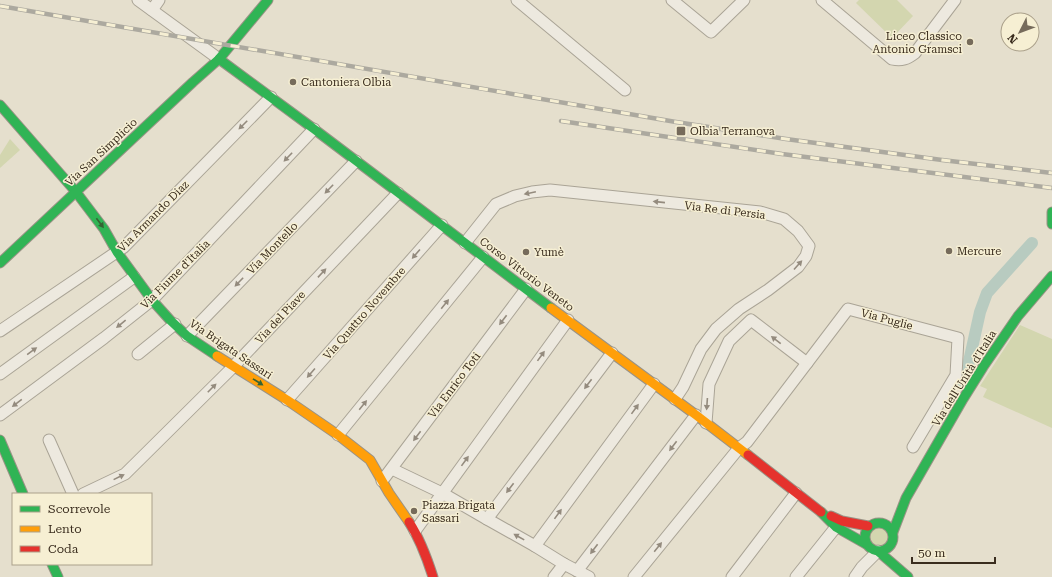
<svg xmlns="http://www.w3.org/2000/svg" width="1052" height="577" font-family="'Roboto Serif',serif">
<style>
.green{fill:#d3d6af}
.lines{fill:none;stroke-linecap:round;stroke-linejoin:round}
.canal{stroke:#b8cbc0;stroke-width:12}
.street-casing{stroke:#aaa496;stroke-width:13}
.fast-casing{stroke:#9a9386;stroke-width:11}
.slow-casing{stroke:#9a9386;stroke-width:11}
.jam-casing{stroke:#9a9386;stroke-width:11}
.street{stroke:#ede9df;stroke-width:11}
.fast{stroke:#30b455;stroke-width:9}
.slow{stroke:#ff9f0a;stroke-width:9}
.jam{stroke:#e5322d;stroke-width:9}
.rail-casing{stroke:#aca99f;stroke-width:4.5}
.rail{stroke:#f6efd3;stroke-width:3;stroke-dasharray:9;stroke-linecap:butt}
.oneway{fill:#948b7e}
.oneway2{fill:#366334}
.poi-dot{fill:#766b5b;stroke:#f6efd3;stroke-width:1.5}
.labels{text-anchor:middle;stroke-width:3;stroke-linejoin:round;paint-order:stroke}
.poi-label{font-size:11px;fill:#3a2d1e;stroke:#f6efd3;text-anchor:start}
.street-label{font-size:11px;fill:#3a2d1e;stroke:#f6efd3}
</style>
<rect width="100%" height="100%" fill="#e5dfcd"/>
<g class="green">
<path d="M859,0H897L913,16L892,38L856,3Z"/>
<path d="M10,139L20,150L0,168V155Z"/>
<path d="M1020,325L1052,339V428L983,397L987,389L980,386Z"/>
<circle cx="879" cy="537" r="9"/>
</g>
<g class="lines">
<path class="canal" d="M964,384L980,312L987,293L1032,243"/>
<g class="street-casing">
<g id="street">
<path d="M138,0L219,59"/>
<path d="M517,0L625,90"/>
<path d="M672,0L711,32L744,0"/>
<path d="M822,0L892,59C902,61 907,59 915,53L955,0"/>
<path d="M152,10L159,0"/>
<path d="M465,243L496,204L515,196L532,192L550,190L760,212L784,219L798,231L809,246L806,256L798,267L768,290L739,309L716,329L701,349L683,387L675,399"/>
<path d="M0,331L124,247L271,97"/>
<path d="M187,336L356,161"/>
<path d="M138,354L175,324"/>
<path d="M0,374L134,277"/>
<path d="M287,400L442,225"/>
<path d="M0,415L104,338L152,300L314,129"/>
<path d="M706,423L709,384L729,341L751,320L807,363"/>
<path d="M338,435L483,257"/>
<path d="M49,440L73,494"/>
<path d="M392,469L442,493L487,519L535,546L564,564L589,577"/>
<path d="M382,481L526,289"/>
<path d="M83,494L125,474L231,369L398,193"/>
<path d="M487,519L612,353"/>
<path d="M415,531L568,320"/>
<path d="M535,546L654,384"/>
<path d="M577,571L696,415"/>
<path d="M554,577L564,564"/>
<path d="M634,577L739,448L747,442L848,309L958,338L956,375L913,447"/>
<path d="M732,577L796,493"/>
<path d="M796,577L836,527"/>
<path d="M855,577L862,567L878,551"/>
</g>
</g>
<g class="fast-casing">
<g id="fast">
<path d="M219,59L314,129L551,308"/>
<path d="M0,105L76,192L104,229L117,252L152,300L170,320L187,336L217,356"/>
<path d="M1052,212V224"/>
<path d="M0,263L193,82L219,59L268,0"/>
<path d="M0,440L23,494"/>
<path d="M821,512L836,527L866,544"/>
<circle cx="879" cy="537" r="14"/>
<path d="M893,532L906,498L963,399L983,367L1018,316L1052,276"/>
<path d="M878,551L908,577"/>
<path d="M52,564L58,577"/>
</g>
</g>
<g class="slow-casing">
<g id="slow">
<path d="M551,308L696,415L748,455"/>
<path d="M217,356L287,400L338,435L370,460L389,493L409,522"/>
</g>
</g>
<g class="jam-casing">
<g id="jam">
<path d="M748,455L821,512"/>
<path d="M831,516L842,521L868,526"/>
<path d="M409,522C420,539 427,558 433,577"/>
</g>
</g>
<use href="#street" class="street"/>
<use href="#fast" class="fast"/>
<use href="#slow" class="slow"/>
<use href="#jam" class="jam"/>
<g class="rail-casing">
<g id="rail">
<path d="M0,6L676,122L786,139L942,160L1052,173"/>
<path d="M561,121L782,154L1052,188"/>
</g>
</g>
<use href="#rail" class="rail"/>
</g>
<defs><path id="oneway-solid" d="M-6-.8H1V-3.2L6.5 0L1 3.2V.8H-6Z"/></defs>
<g class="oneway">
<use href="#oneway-solid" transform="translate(243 125) rotate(135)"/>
<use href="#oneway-solid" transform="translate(288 157) rotate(134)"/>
<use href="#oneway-solid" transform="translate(329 189) rotate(134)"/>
<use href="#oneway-solid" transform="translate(530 193) rotate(168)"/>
<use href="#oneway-solid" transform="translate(659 202) rotate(-174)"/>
<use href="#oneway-solid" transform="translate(416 254) rotate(131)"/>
<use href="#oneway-solid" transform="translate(798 265) rotate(-48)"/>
<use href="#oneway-solid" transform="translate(322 273) rotate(-47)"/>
<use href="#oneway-solid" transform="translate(239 282) rotate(134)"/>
<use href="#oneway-solid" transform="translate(445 304) rotate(-51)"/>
<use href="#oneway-solid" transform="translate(503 320) rotate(127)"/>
<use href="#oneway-solid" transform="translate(121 324) rotate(141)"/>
<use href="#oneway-solid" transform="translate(776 340) rotate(-142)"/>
<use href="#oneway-solid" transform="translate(32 351) rotate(-36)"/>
<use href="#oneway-solid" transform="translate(541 356) rotate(-54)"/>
<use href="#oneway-solid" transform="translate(311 373) rotate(131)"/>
<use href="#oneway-solid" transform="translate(588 384) rotate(127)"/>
<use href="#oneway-solid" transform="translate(212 388) rotate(-45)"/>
<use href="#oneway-solid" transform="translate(17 403) rotate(143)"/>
<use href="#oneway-solid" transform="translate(707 404) rotate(94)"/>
<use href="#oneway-solid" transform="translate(363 405) rotate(-51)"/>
<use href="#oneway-solid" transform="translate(635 409) rotate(-54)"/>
<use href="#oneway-solid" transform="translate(417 436) rotate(127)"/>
<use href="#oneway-solid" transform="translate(673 446) rotate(127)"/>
<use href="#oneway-solid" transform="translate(465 461) rotate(-54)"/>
<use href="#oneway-solid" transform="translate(119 477) rotate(-26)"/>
<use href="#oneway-solid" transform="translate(510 488) rotate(127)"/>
<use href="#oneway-solid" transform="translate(558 514) rotate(-54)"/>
<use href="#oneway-solid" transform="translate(519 537) rotate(-151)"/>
<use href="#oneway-solid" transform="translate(658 547) rotate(-51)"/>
<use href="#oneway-solid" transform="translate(594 549) rotate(127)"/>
</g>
<g class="oneway2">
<use href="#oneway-solid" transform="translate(100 223) rotate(53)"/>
<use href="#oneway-solid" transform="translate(258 382) rotate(32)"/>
</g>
<g class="poi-dot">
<circle cx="970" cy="42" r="4"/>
<circle cx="293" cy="82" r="4"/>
<rect x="676" y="126" width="10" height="10" rx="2"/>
<circle cx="949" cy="251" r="4"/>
<circle cx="526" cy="252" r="4"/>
<circle cx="414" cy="511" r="4"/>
</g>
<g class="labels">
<g class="poi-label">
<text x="962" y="40" text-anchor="end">Liceo Classico<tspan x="962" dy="13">Antonio Gramsci</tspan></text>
<text x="301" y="86">Cantoniera Olbia</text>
<text x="690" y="135">Olbia Terranova</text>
<text x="957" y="255">Mercure</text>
<text x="534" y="256">Yumè</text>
<text x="422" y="509">Piazza Brigata<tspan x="422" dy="13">Sassari</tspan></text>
</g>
<g class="street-label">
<text transform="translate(101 152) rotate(-43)" y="4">Via San Simplicio</text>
<text transform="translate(725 210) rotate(7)" y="4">Via Re di Persia</text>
<text transform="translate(153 216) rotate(-45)" y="4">Via Armando Diaz</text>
<text transform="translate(272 248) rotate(-46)" y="4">Via Montello</text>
<text transform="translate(175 274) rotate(-45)" y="4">Via Fiume d'Italia</text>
<text transform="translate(527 274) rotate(37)" y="4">Corso Vittorio Veneto</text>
<text transform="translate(364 313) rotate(-49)" y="4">Via Quattro Novembre</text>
<text transform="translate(280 317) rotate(-47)" y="4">Via del Piave</text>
<text transform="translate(887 319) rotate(15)" y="4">Via Puglie</text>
<text transform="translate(231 349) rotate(34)" y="4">Via Brigata Sassari</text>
<text transform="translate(964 378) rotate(-58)" y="4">Via dell'Unità d'Italia</text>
<text transform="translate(454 385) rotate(-53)" y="4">Via Enrico Toti</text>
</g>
</g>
<rect x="12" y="493" width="140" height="72" fill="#f6efd3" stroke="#aba18b"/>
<rect x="20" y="506" width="20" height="6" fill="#30b455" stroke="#aba18b"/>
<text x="48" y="513" font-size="12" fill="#3a2d1e">Scorrevole</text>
<rect x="20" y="526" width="20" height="6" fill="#ff9f0a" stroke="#aba18b"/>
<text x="48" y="533" font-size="12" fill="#3a2d1e">Lento</text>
<rect x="20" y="546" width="20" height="6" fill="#e5322d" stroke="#aba18b"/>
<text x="48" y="553" font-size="12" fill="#3a2d1e">Coda</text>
<g transform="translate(1020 32) rotate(228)"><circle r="19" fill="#f6efd3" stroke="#aba18b"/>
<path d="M0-3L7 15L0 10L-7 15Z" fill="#766b5b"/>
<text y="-6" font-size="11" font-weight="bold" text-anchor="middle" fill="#3a2d1e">N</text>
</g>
<path d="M912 557v6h83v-6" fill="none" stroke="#3a2d1e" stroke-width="2"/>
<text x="918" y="557" font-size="12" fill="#3a2d1e" stroke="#f6efd3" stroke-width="3" paint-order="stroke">50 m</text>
</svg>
